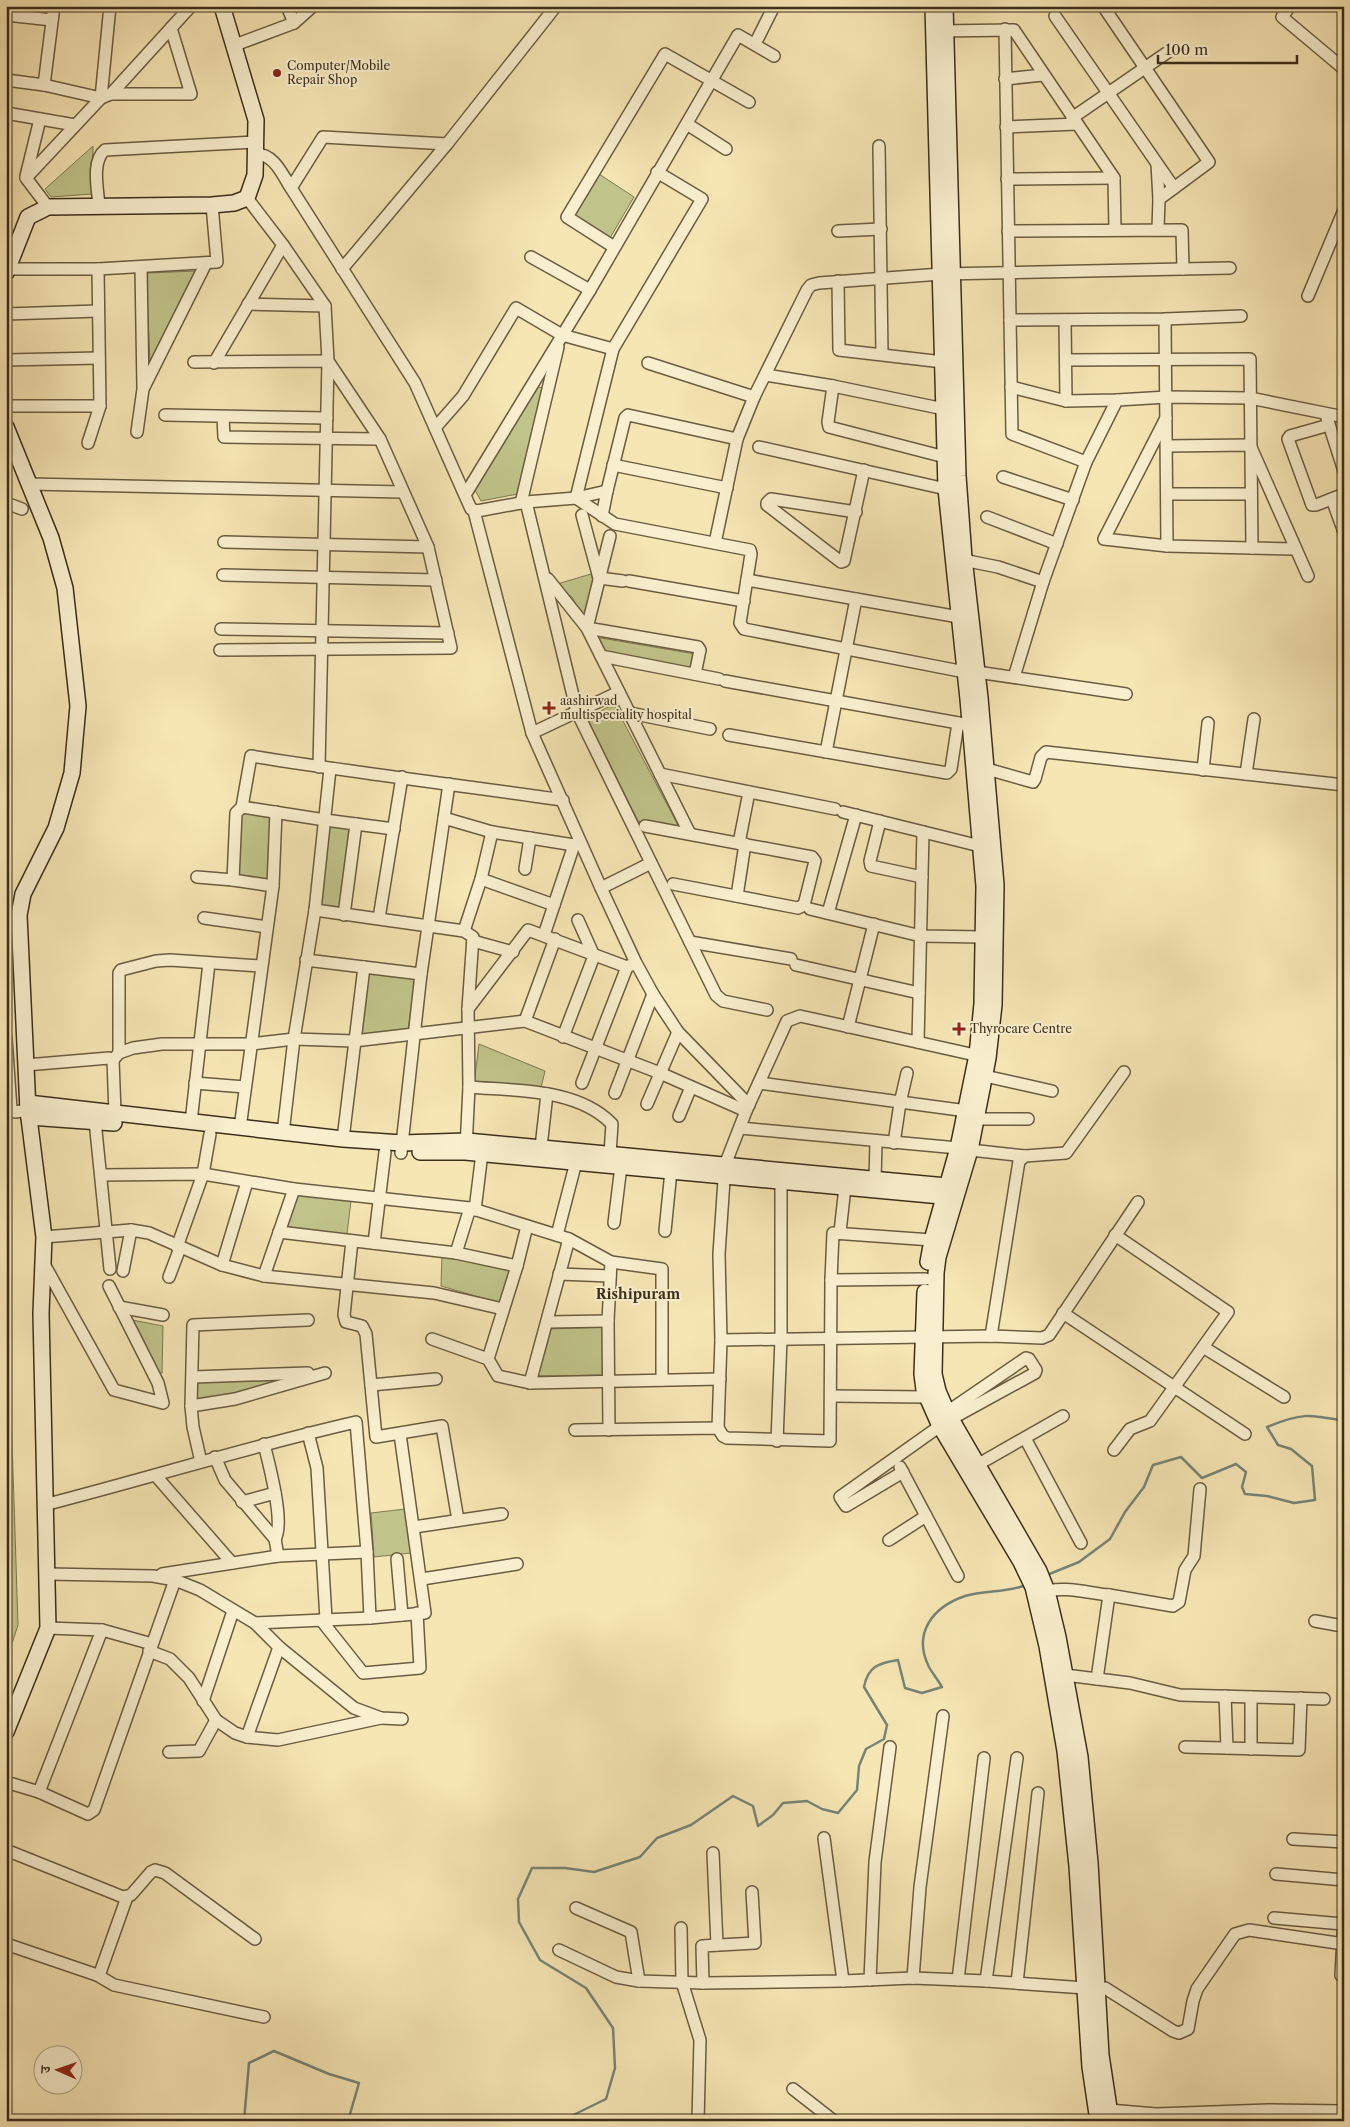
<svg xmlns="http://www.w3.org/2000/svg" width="1350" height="2127" font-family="'Libre Caslon Text','Noto Serif Devanagari',serif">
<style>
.green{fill:#c0c48a;stroke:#7e7953}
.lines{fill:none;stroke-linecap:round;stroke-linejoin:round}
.stream{stroke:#768477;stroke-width:2.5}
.street-casing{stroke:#6a5c42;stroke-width:14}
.secondary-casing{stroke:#3c2e1c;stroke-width:18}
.street{stroke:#f9efce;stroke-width:11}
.secondary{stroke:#f9efce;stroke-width:15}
.poi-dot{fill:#8f2418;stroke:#f9efce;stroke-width:2}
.labels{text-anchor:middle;stroke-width:4;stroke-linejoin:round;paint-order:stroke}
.poi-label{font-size:12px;fill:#3c2e1c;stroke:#f9efce;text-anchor:start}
.neighbourhood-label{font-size:14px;font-weight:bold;fill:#3c2e1c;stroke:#f9efce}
</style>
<rect width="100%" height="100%" fill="#f6e6b4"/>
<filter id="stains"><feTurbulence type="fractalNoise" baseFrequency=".004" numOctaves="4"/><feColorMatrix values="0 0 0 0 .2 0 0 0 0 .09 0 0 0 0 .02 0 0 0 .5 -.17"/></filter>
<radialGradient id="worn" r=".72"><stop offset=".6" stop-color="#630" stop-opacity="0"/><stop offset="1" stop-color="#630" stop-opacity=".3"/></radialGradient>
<g class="green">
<path d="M93,146L92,194L51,197L45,189Z"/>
<path d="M599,174L634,197L610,238L574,215Z"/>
<path d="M198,271L150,361L146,273Z"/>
<path d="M536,386L545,389L523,493L481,501L475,490Z"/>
<path d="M591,574L595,588L585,622L572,597L554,585Z"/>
<path d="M601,638L695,654L690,675L605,661L595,640Z"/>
<path d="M614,704L679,827L677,829L638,821L587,718Z"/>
<path d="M241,812L273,816L270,880L236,875Z"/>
<path d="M329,826L349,829L341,908L320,905Z"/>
<path d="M369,973L415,979L408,1032L360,1036Z"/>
<path d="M479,1044L545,1071L541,1088L474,1084Z"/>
<path d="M296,1194L351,1201L347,1234L286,1228Z"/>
<path d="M6,1254L18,1625L6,1662Z"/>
<path d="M442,1254L510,1269L499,1303L441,1286Z"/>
<path d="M132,1320L163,1326L162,1373H158Z"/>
<path d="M605,1327V1375L536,1376L549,1329Z"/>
<path d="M272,1377V1385L197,1402V1380Z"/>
<path d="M405,1509L411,1553L374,1557L371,1513Z"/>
</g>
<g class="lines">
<g class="stream">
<path d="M1047,1575L1079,1562L1110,1539L1125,1512L1144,1487L1153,1465L1181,1457L1202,1478L1236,1464L1246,1472L1242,1487L1245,1494L1267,1496L1294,1503L1315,1500L1312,1466L1291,1449L1278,1445L1267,1427C1301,1413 1308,1414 1344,1421"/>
<path d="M244,2121L249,2063L274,2051L329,2074L359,2083L348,2121"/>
<path d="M561,2121L606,2099L615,2068L613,2028L586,1988L540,1960L519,1922L518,1899L532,1868H565L594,1872L640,1857L657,1838L691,1825L733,1796L753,1806L758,1826L773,1815L783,1803L807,1801L822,1809L838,1813L857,1790L859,1766L866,1749L884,1739L887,1725L864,1687C868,1666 879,1663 898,1660L905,1688L922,1693L942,1687C938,1680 933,1674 929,1667C912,1633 933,1607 965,1596C985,1590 1006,1593 1026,1585"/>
</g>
<g class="street-casing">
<g id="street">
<path d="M287,6L294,23"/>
<path d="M1103,6L1209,162L1159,199"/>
<path d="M1290,6L1282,17L1344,69"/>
<path d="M6,15L52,20"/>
<path d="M1055,16L1174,188"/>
<path d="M1005,29L1012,434L1086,462"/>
<path d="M938,31L1014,30L1114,178L1115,229"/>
<path d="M755,44L774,6"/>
<path d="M235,45L294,23L313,6"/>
<path d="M1005,79L1043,75"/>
<path d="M6,80L44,85L101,98L111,94H191L171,28"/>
<path d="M44,85L54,6"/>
<path d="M111,94L191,6"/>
<path d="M6,113L75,125"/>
<path d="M1072,118L1168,52"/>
<path d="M687,124L726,149"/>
<path d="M1006,127L1077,124"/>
<path d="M879,146L882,354"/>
<path d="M256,154C274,154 282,174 291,188L415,383L471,509L477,511L526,502L576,498L607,491L602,516"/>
<path d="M1157,164L1159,199L1158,229"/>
<path d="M26,176L40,119"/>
<path d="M1007,179L1114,178"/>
<path d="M291,188L323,137L447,144"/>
<path d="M99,206C98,190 91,161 105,150L255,142"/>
<path d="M48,207L26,178L101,98L110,6"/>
<path d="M838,231L881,229"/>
<path d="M1008,231L1182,230L1183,269"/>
<path d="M614,247L567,217L665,54L749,102"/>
<path d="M531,257L590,290"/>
<path d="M8,269H98L217,262L212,205"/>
<path d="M342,269L447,144L556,6"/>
<path d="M838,281L839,350L943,362"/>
<path d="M1308,296L1344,210"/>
<path d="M248,304L325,306"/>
<path d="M6,314L98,311"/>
<path d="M1165,319L1167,546"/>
<path d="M1010,320L1165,319L1241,316"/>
<path d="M1065,320L1066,401"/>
<path d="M6,360L99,358"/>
<path d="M1066,360L1250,359L1252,548"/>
<path d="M194,362L328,361L319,767"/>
<path d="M214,363L283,245"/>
<path d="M648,363L754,397"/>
<path d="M766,375L833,386L944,409"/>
<path d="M833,386L828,422L829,427L945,457"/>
<path d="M144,387L206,263"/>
<path d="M1011,387L1066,401L1117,400L1167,397L1250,398L1344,417"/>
<path d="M6,406H100"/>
<path d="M165,415L327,418"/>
<path d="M223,417L224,437L380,439"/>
<path d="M1166,418L1104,539L1167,546L1295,549"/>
<path d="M1327,418L1344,471"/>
<path d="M1329,425L1290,436L1288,439L1312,505H1316L1344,494"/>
<path d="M435,428L463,396L516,308L562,335L613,349"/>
<path d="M137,432L143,389L141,267"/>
<path d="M88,443L100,406L98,269"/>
<path d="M1167,446L1250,445L1308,576"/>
<path d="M759,447L946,489"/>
<path d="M613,465L727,488"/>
<path d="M1003,477L1073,500"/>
<path d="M29,484L402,492"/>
<path d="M607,491L625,418L628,415L737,439"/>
<path d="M1167,494H1251"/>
<path d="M465,495L590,290L738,35L774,56"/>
<path d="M576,498L615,524L750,550L751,554L740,623L744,629L965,672"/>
<path d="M576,498L613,349L702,199L657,172"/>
<path d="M1332,499L1344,532"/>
<path d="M526,502L577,712L716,995L723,1001L767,1010"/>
<path d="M6,503L22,509"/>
<path d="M521,503L558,347"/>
<path d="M474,511L532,733L601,888L636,963L653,994L678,1032L749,1105"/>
<path d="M856,512L771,499L767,503V505L841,562L844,561L864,470"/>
<path d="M582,515L599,578L623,581"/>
<path d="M987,517L1057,544"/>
<path d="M610,536L587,628L698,647L700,650L695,674"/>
<path d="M224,542L428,547"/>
<path d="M715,543L737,439L754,397L807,290L811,285L819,283L941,274L1230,268"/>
<path d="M958,559L998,567L1043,582"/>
<path d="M223,575L436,580"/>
<path d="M548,579L587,628L690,834"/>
<path d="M747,580L959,617"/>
<path d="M629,581L744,601"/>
<path d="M221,629L448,633"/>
<path d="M220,650L451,648L428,547L380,439L328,361L325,306L283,245L247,198"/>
<path d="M601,656L719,679"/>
<path d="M977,672L1126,694"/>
<path d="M1014,677L1043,582L1086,462L1117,400"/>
<path d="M725,681L964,724"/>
<path d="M630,713L710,729"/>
<path d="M532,733L619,692"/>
<path d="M729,735L947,773L951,769L958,723"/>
<path d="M826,752L856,599"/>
<path d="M987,769L1033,782L1035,779L1041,757L1046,752L1344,785"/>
<path d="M1203,770L1208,723"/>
<path d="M660,774L835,809"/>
<path d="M1246,774L1254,719"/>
<path d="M242,807L325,820L394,829"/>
<path d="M843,812L980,846"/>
<path d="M444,818L492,832"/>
<path d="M880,821L870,861L871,866L922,877"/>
<path d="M645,826L812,857L815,861L804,905L798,908L673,884"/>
<path d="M739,843L749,792"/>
<path d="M525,869L530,838"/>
<path d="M197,877L233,880"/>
<path d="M481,879L554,905"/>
<path d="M273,886L233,880L236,813L242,807L251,756C355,773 459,785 563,800"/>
<path d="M601,888L651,863"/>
<path d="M737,896L745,844"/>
<path d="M810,909L921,936L983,937"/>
<path d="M315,910L464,931L473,937L468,1009L469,1087L466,1148"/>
<path d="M828,913L856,815"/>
<path d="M344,915L356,824"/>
<path d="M204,918L267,927"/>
<path d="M379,918L402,777"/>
<path d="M464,931L481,879L492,832L574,845"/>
<path d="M544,935L574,845L579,843"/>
<path d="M473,941L513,952"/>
<path d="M690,942L791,959"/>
<path d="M306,960L421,974"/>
<path d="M796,965L919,993"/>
<path d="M468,1009L528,930L627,967"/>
<path d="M525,1021L555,939"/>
<path d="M848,1027L874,924"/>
<path d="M563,1037L594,956L578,920"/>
<path d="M6,1038L11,1109L15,1112L28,1110"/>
<path d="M918,1042L923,832"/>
<path d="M119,1053V973L121,970L156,961L170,960L261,966"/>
<path d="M113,1060L119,1053L133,1048L162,1044H251L294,1039L354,1041L525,1021L660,1073L746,1111"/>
<path d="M26,1065L109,1058L113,1060L115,1113"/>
<path d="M985,1076L1052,1091"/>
<path d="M195,1083L245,1087"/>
<path d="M582,1083L627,967L633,964"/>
<path d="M759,1083L967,1111"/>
<path d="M469,1087C516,1091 577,1088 612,1124L610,1154"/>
<path d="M615,1093L653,994"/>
<path d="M647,1104L678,1032"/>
<path d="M679,1116L691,1087"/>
<path d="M977,1119H1028"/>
<path d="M95,1121L110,1269"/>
<path d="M191,1122L209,963"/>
<path d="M240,1128L273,886L276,812"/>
<path d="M740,1128L958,1148"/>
<path d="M283,1133L294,1039L315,910L330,769"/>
<path d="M343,1139L364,967"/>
<path d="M894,1143L900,1103L907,1073"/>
<path d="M541,1147L547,1094"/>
<path d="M970,1150L1025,1156"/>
<path d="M401,1153L421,974L449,784"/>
<path d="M101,1175L203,1174L294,1189L470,1208L569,1239L611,1262L662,1269V1380"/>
<path d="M875,1179L876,1142"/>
<path d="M475,1210L482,1153"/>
<path d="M614,1223L621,1166"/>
<path d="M665,1231L671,1171"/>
<path d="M279,1232L456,1253L517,1266"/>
<path d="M840,1232L845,1187"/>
<path d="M557,1235L576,1162"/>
<path d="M44,1237L131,1230L149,1233L222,1265L264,1276L434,1293L503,1309"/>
<path d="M352,1241L344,1315L346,1322L362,1326L366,1334L376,1437L442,1426L458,1520"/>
<path d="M374,1243L385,1152"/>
<path d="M177,1247L203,1174L210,1134"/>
<path d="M456,1253L470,1208"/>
<path d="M44,1264L114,1390L163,1403L158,1383L109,1286"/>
<path d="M222,1265L247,1182"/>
<path d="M123,1271L131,1230"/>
<path d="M559,1274L610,1276"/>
<path d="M264,1276L294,1189"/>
<path d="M169,1277L180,1248"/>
<path d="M831,1280L926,1279"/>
<path d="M119,1307L163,1315"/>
<path d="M1063,1313L1245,1434"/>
<path d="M547,1322L608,1321"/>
<path d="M991,1336L1019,1161L1025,1156L1066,1153L1124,1072"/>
<path d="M432,1339L488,1359L498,1376L530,1383L720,1379"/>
<path d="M721,1340L991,1336L1042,1338L1049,1335L1138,1202"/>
<path d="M1203,1347L1284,1397"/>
<path d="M488,1359L517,1266L527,1226"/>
<path d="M193,1377L308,1373"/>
<path d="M530,1383L569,1239"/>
<path d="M371,1385L436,1379"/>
<path d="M831,1396L926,1397"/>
<path d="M191,1406L235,1399L325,1373"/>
<path d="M947,1412L1026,1358L1029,1359L1036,1370L1035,1373L951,1419"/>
<path d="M718,1428L721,1340L719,1254L725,1165L746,1111L787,1021L800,1016L984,1057"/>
<path d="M575,1430L718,1428L723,1436L727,1438L830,1441L831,1280L833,1233L932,1240"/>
<path d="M609,1430L608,1321L611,1262"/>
<path d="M308,1433L317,1468L326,1619"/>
<path d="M1025,1438L1081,1543"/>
<path d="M777,1441L781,1339V1181"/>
<path d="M264,1444C269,1464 285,1523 275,1539"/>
<path d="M1114,1450L1130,1429L1150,1421L1228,1312L1115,1235"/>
<path d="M215,1457L225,1480L275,1539L278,1556"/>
<path d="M201,1462L193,1427L191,1406L193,1325L308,1320"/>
<path d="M977,1465L1063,1416"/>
<path d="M900,1467L958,1576"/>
<path d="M903,1472L846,1506L840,1497L940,1426"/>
<path d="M156,1476L232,1563"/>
<path d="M242,1502L275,1493"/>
<path d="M44,1505C149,1478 251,1446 356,1422L367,1552L370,1618"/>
<path d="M414,1527L502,1514"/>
<path d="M889,1540L926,1516"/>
<path d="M397,1559L402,1615"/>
<path d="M48,1574L153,1576L175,1580L200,1590L255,1623L279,1647L354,1708L381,1718L402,1719"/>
<path d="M162,1574L278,1556L367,1552"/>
<path d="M422,1579L517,1564"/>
<path d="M1041,1593C1060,1585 1089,1593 1109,1595"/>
<path d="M321,1620L363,1673L420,1668L417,1613"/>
<path d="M1315,1621L1337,1625L1344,1623"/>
<path d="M255,1623L370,1618L425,1613L400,1434"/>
<path d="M48,1628L102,1630L152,1644"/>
<path d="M102,1630L39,1792L88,1814L94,1810L175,1580"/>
<path d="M149,1651L170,1659L189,1678L216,1720L235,1733L247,1737L278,1740L381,1718"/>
<path d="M1065,1675L1130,1683L1180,1695L1324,1699"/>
<path d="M1097,1679L1109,1595L1173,1606L1179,1602L1185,1570L1194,1556L1200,1489"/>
<path d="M1225,1696L1227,1748"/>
<path d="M1251,1697V1749"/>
<path d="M203,1701L233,1611"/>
<path d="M247,1737L279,1647"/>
<path d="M1185,1747L1299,1750L1301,1698"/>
<path d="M169,1752L199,1751L216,1720"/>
<path d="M6,1782L39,1792"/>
<path d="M824,1838L843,1981"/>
<path d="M1293,1839L1344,1842"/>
<path d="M6,1850L123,1897L131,1895L151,1872L155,1870L165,1873L255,1939"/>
<path d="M713,1853L717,1945"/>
<path d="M1276,1874L1344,1880"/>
<path d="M576,1908L631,1932L639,1981"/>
<path d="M1274,1918L1343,1924"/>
<path d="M1344,1919L1341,1975L1344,1976"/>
<path d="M681,1928L682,1982L700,2040L698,2121"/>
<path d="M6,1944L97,1975L100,1973L127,1897"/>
<path d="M559,1950L616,1977L639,1981L703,1983L843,1981L913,1978L986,1981L1085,1988"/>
<path d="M97,1975L114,1985L264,2017"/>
<path d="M913,1978L920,1887L943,1716"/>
<path d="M870,1980L875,1862L890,1747"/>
<path d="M958,1980L984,1758"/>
<path d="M986,1981L1017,1758"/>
<path d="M703,1983L702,1946L755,1943L752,1892"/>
<path d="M1017,1983L1038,1793"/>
<path d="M1105,1988L1173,2031L1179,2033L1188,2029L1193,2001L1197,1989L1235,1934L1249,1930L1344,1944"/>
<path d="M793,2089L834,2121"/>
<path d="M1109,2110L1156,2114L1268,2110L1344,2111"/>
</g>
</g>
<g class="secondary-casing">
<g id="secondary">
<path d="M945,6L958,476L964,558L980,698L996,885L994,1005L988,1058L970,1150L938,1257L936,1273L934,1374L938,1391L947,1412L1039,1571L1047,1591L1058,1637L1080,1757L1090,1863L1101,2055L1111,2121"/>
<path d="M6,273L28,217L48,207L212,205L234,203L247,198L255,175L256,120L222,6"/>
<path d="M6,427L51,538L65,588L78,706L72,773L56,828L23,894L19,915L28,1110L44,1237L41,1313L48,1628L6,1732"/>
<path d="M28,1103L343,1139L402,1143L467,1141L957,1187"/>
<path d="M29,1117L114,1123"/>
<path d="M420,1152H465L952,1197"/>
<path d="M928,1262L932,1240L958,1148L977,1055L982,1004L984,886L968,699L946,489L933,6"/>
<path d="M925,1292L922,1374L924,1390L940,1426L1021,1562L1033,1587L1047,1646L1065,1751L1077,1866L1090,2067L1098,2121"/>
</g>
</g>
<use href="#street" class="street"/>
<use href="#secondary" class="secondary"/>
</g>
<g class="poi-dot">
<circle cx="277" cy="73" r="5"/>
<path d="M546.5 700.5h5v5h5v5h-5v5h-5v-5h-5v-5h5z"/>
<path d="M956.5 1021.5h5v5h5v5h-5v5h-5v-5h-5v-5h5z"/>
</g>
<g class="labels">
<g class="poi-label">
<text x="287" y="70">Computer/Mobile<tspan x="287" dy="14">Repair Shop</tspan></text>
<text x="560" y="705">aashirwad<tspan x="560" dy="14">multispeciality hospital</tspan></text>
<text x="970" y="1033">Thyrocare Centre</text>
</g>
<g class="neighbourhood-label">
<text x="638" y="1299">Rishipuram</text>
</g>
</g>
<rect width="1350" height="2127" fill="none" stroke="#f6e6b4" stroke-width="25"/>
<rect x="8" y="8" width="1335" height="2112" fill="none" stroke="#3c2e1c" stroke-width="2.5"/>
<rect x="12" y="12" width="1325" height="2102" fill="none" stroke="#3c2e1c"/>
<g transform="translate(58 2070) rotate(272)"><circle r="24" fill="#f9efce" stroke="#ada287"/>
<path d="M0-4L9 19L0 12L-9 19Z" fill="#8f2418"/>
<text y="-8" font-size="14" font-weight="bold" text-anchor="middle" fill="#3c2e1c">उ</text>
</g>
<path d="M1158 55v8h139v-8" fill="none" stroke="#3c2e1c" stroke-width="2.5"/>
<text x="1165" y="55" font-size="15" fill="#3c2e1c" stroke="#f9efce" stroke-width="4" paint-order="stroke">100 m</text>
<rect width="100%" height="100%" filter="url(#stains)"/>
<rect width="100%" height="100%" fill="url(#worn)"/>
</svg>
